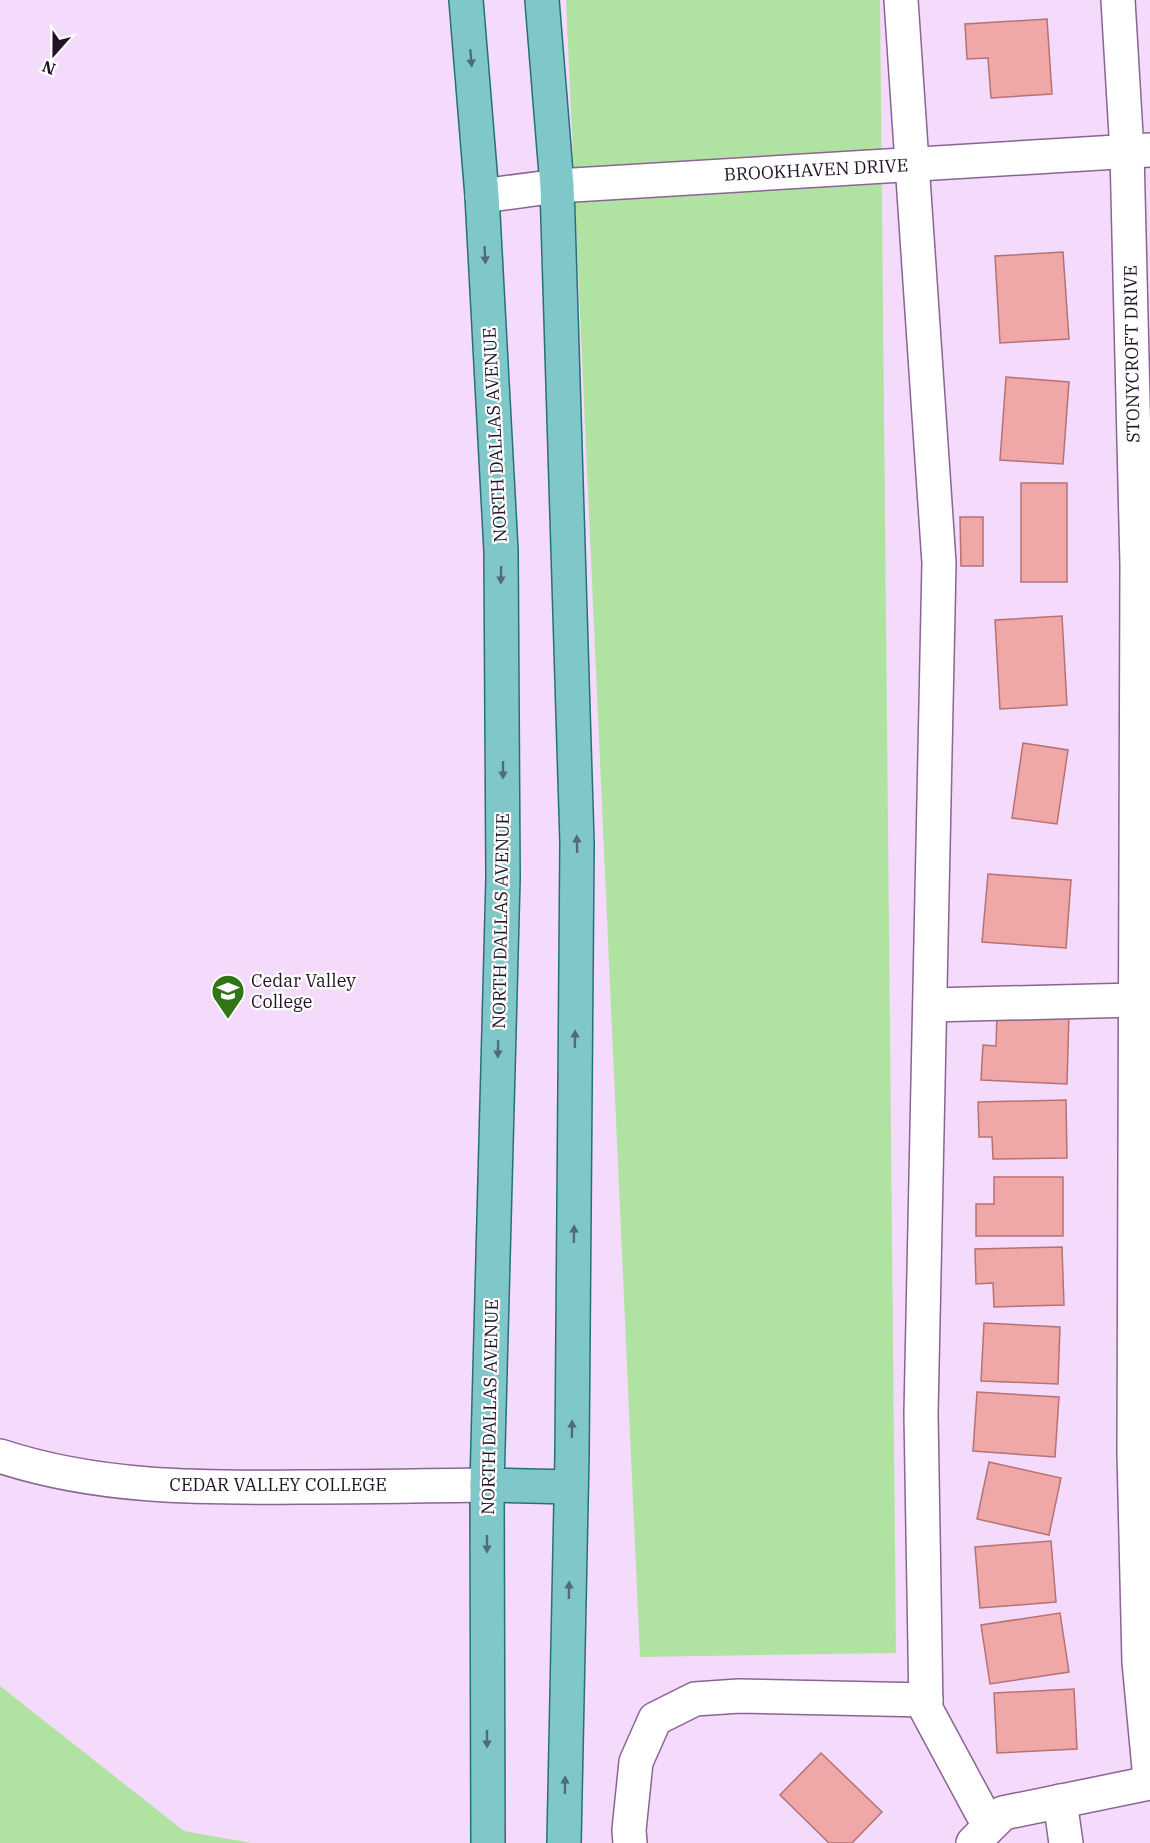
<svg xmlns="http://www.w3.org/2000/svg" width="1150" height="1843" font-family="'IBM Plex Serif',serif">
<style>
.green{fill:#b0e3a1}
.building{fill:#efa7a7;stroke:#b67273;stroke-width:1.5}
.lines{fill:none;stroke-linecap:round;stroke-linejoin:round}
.minor-casing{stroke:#8a6495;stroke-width:36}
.major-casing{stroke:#287079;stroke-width:36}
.minor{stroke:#fff;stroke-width:33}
.major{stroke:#80c7ca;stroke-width:33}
.oneway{fill:#506c78}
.labels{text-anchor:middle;stroke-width:4.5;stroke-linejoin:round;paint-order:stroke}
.street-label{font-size:18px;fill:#211226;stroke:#fff}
.poi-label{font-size:18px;fill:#211226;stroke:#fff;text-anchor:start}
</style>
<rect width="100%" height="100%" fill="#f4dbfb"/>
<g class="green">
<path d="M566,0H880L896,1653L640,1657Z"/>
<path d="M0,1686L184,1831L251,1843H0Z"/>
</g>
<g class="building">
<path d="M1047,19L1052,94L991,98L988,58L967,59L965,24Z"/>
<path d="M1063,252L1069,339L1000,343L995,256Z"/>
<path d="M1006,377L1069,382L1063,464L1000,460Z"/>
<rect x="1021" y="483" width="46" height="99"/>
<path d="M960,517H983V566H961Z"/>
<path d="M1062,616L1067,705L1000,709L995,620Z"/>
<path d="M1023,743L1068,750L1057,824L1012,818Z"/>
<path d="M988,874L1071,880L1066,948L982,942Z"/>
<path d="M997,1011L1069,1014L1067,1084L981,1080L983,1045L996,1046Z"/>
<path d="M1066,1100L1067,1158L993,1159L992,1137H979L978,1102Z"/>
<path d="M994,1177H1063V1236H976V1204H994Z"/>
<path d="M1062,1247L1064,1305L994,1307L993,1283L976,1284L975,1249Z"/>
<path d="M984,1323L1060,1327L1058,1384L981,1381Z"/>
<path d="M977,1392L1059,1397L1055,1457L973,1451Z"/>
<path d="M989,1462L1061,1478L1049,1535L977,1519Z"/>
<path d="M1051,1541L1056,1602L980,1608L975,1547Z"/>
<path d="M1060,1613L1069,1672L990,1684L981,1625Z"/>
<path d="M1074,1689L1077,1749L997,1753L994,1693Z"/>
<path d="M821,1753L882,1812L852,1843H829L780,1795Z"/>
</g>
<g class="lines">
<g class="minor-casing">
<g id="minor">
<path d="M901,0L939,563L921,1414L926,1709L989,1826"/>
<path d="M1118,0L1127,152L1137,565L1134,1454L1139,1662L1150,1779"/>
<path d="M482,196L557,186L1150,150"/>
<path d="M931,1005L1135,1000"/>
<path d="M0,1456C97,1488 198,1488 299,1487C362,1487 424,1486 487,1485"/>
<path d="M1060,1801L1066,1843"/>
<path d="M630,1843L629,1830L636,1762L655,1719L695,1699L739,1696L926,1700"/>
<path d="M973,1843L1003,1813L1150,1783"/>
</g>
</g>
<g class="major-casing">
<g id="major">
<path d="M466,0L482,196L501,551L503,878L487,1485L488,1843"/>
<path d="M542,0L557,186L577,843L572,1454L564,1843"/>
<path d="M487,1485L571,1487"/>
</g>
</g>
<use href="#minor" class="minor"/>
<use href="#major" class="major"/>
</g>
<defs><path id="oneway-solid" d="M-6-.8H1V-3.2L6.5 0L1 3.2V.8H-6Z" transform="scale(1.5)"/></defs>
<g class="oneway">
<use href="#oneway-solid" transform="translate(471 58) rotate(85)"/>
<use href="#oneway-solid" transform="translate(485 255) rotate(87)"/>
<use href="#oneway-solid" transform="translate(501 575) rotate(91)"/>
<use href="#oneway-solid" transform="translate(503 770) rotate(90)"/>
<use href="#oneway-solid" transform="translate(577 844) rotate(-91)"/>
<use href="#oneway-solid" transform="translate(575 1039) rotate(-89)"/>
<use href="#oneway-solid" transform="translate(498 1049) rotate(91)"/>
<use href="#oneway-solid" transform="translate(574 1234) rotate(-89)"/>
<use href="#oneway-solid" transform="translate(572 1429) rotate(-89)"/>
<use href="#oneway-solid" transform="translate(487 1544) rotate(90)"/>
<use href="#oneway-solid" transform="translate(569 1590) rotate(-89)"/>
<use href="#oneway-solid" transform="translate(487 1739) rotate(90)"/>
<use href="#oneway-solid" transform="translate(565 1785) rotate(-89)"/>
</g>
<defs>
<g id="university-pin" transform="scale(1.725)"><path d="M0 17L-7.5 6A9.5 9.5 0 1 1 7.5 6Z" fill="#317516" stroke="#fff"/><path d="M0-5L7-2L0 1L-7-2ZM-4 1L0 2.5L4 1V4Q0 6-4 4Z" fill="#fff"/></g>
</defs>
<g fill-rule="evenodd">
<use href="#university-pin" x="228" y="991"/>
</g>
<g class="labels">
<g class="street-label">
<text transform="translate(816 170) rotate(-3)" y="6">BROOKHAVEN DRIVE</text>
<text transform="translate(1132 354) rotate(-91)" y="6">STONYCROFT DRIVE</text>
<text transform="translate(495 435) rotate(-93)" y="6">NORTH DALLAS AVENUE</text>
<text transform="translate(501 921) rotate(-89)" y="6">NORTH DALLAS AVENUE</text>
<text transform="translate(490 1407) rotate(-89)" y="6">NORTH DALLAS AVENUE</text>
<text x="278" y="1491">CEDAR VALLEY COLLEGE</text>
</g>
<g class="poi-label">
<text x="251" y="987">Cedar Valley<tspan x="251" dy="21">College</tspan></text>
</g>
</g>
<g transform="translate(54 54) rotate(201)" stroke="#ffffff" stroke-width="4.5" paint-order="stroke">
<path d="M0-4.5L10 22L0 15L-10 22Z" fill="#211226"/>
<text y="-9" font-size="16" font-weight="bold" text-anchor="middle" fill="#211226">N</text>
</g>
</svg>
